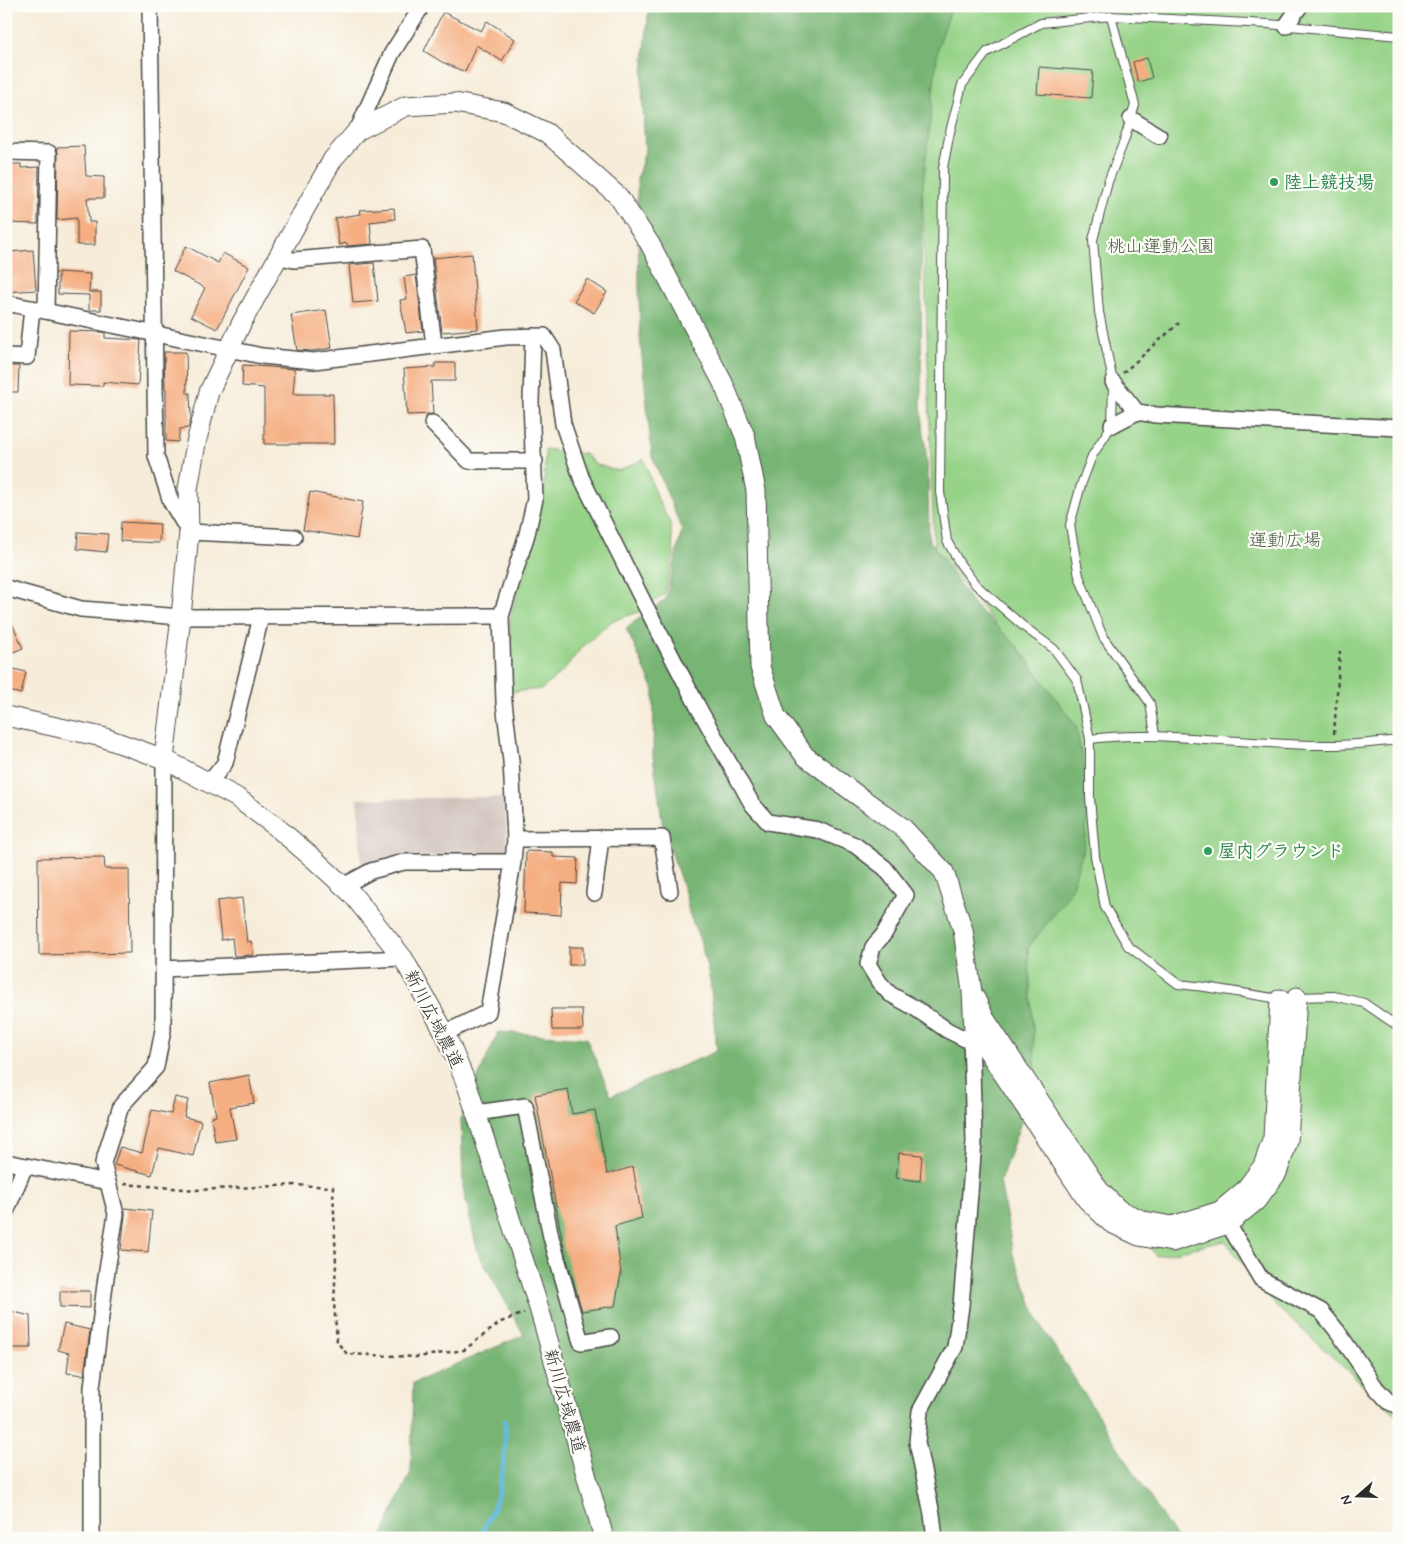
<svg xmlns="http://www.w3.org/2000/svg" width="1405" height="1544" font-family="Mynerve,'Klee One',sans-serif">
<style>
.industrial{fill:#cec1ba}
.green{fill:#96d388;stroke:#607f5a}
.forest{fill:#78b574;stroke:#527050}
.lines{fill:none;stroke-linecap:round;stroke-linejoin:round}
.stream{stroke:#62bbdf;stroke-width:4.5}
.building{fill:#f5ae81}
.service-casing{stroke:#494845;stroke-width:10}
.minor-casing{stroke:#494845;stroke-width:18}
.tertiary-casing{stroke:#494845;stroke-width:21}
.path{stroke:#494845;stroke-width:2.5;stroke-dasharray:4 4;stroke-linecap:butt}
.service{stroke:#fff;stroke-width:8}
.minor{stroke:#fff;stroke-width:15}
.tertiary{stroke:#fff;stroke-width:19}
.leisure-dot{fill:#2e9e5b;stroke:#fdfcf7;stroke-width:2}
.labels{text-anchor:middle;stroke-width:4.5;stroke-linejoin:round;paint-order:stroke}
.leisure-label{font-size:18px;font-weight:bold;fill:#27864d;stroke:#fdfcf7;text-anchor:start}
.park-label{font-size:18px;fill:#4b5d47;stroke:#fdfcf7}
.street-label{font-size:18px;fill:#2b2b2b;stroke:#fdfcf7}
</style>
<rect width="100%" height="100%" fill="#fdfcf7"/>
<filter id="ink" filterUnits="userSpaceOnUse"><feTurbulence type="fractalNoise" baseFrequency=".02" numOctaves="2"/><feDisplacementMap in="SourceGraphic" scale="10" xChannelSelector="R" yChannelSelector="G"/><feConvolveMatrix kernelMatrix="1 2 1 2 8 2 1 2 1" color-interpolation-filters="sRGB"/></filter>
<filter id="wash" filterUnits="userSpaceOnUse"><feTurbulence type="fractalNoise" baseFrequency=".0096" numOctaves="4" result="noise"/><feDisplacementMap in="SourceGraphic" scale="20" xChannelSelector="R" yChannelSelector="G"/><feGaussianBlur stdDeviation="1.12" result="paint"/><feColorMatrix in="noise" values="0 0 0 0 0 0 0 0 0 0 0 0 0 0 0 0 0 1.4 0 .05"/><feComposite in="paint" operator="in"/></filter>
<g filter="url(#wash)">
<rect width="100%" height="100%" fill="#f6ecd9"/>
<path class="industrial" d="M505,797L507,855L403,857L361,864L358,799Z"/>
<g class="green">
<path d="M935,6H1399V1417L1276,1306L1225,1241L1156,1256L972,992L1076,726L934,547L918,60Z"/>
<path d="M545,449L585,454L595,464L618,471L644,459L656,496L670,523L674,554L665,594L639,612L612,621L581,648L565,669L542,689L510,692V618L539,516L544,489Z"/>
</g>
<path class="forest" d="M649,6H952L938,47L922,195L921,404L928,473L929,540L974,605L1018,647L1076,726L1090,798L1084,847L1070,893L1028,948L1036,1080L1000,1181L1013,1254L1041,1326L1176,1538H381L411,1472L413,1383L524,1335L478,1253L463,1188L461,1117L498,1032L586,1038L611,1096L717,1051L710,980L700,940L689,913L686,896L663,827L653,756L654,690L626,628L666,599L682,530L652,456L640,337L637,179L645,151L642,84Z"/>
<g class="lines">
<path class="stream" d="M479,1538C484,1527 490,1517 494,1506C503,1480 506,1448 505,1421"/>
</g>
<g id="blocks">
<g class="building">
<path d="M443,12L481,31L487,21L515,39L502,61L476,45L465,72L442,62L424,51Z"/>
<path d="M1147,58L1152,78L1138,82L1133,62Z"/>
<path d="M1039,67L1093,71L1091,98L1037,94Z"/>
<path d="M84,146L86,176L104,177V198H87L89,222H95V245H77V218L57,220L58,153L57,147Z"/>
<path d="M6,164H21V168L39,167L38,224L6,223Z"/>
<path d="M394,208L395,219L370,222L372,244L347,246V243L339,245L335,218L361,214L360,210Z"/>
<path d="M186,246L218,263L223,253L249,267L217,329L191,316L205,288L173,271Z"/>
<path d="M33,250L36,290L6,292V263L9,264V252Z"/>
<path d="M472,254L478,329L442,332L433,258Z"/>
<path d="M374,263L378,301L353,303L349,265Z"/>
<path d="M58,272L90,274L89,292H101V310H89V295L58,294Z"/>
<path d="M416,275L423,331L406,333L400,300L407,299L404,277Z"/>
<path d="M587,279L607,292L594,313L574,301Z"/>
<path d="M326,310L332,348L312,351L297,350L291,315Z"/>
<path d="M69,331L102,332L105,333V338L141,340L138,385L103,382V386L68,385Z"/>
<path d="M164,352H186L187,393H190L191,418L188,428L180,429L178,442L166,441V389H165Z"/>
<path d="M435,363H455V381H431L433,414L407,415L404,369L435,367Z"/>
<path d="M243,365L295,369L293,394H333L334,444H264V388L242,386Z"/>
<path d="M6,366H19L18,392H6Z"/>
<path d="M310,492L363,502L357,539L303,530Z"/>
<path d="M121,522L160,524L159,543L120,541Z"/>
<path d="M78,532L108,534L106,552L77,549Z"/>
<path d="M6,610L23,648L6,655Z"/>
<path d="M6,667L26,672L21,694L6,690Z"/>
<path d="M526,851L553,852V857L578,858L577,884L562,883L561,915L524,913Z"/>
<path d="M104,857L105,869H129L130,953L39,955L38,858Z"/>
<path d="M242,898L247,942L251,941L254,955L234,956L232,938L221,940L217,901Z"/>
<rect x="569" y="947" width="14" height="18"/>
<path d="M551,1009H582L583,1030H552Z"/>
<path d="M249,1075L254,1103L230,1107L236,1139L215,1142L211,1117L216,1116L210,1083Z"/>
<path d="M568,1089L572,1114L595,1110L607,1174L633,1167L642,1218L615,1226L621,1274L615,1306L582,1311L564,1249L535,1095Z"/>
<path d="M175,1097L188,1100L184,1117L201,1121L193,1156L159,1148L152,1175L114,1165L120,1147L142,1153L152,1110L171,1114Z"/>
<path d="M899,1153L922,1155L920,1181L896,1178Z"/>
<path d="M125,1208L152,1211L148,1252L121,1250L125,1215Z"/>
<path d="M60,1291H90V1308L60,1307Z"/>
<path d="M6,1310L30,1316L31,1348H6Z"/>
<path d="M64,1324L90,1330L84,1375L67,1373L69,1353L58,1350Z"/>
</g>
</g>
</g>
<g filter="url(#ink)">
<use href="#blocks" fill-opacity="0" stroke="#494845" stroke-width="1"/>
<g class="lines">
<g class="service-casing">
<g id="service">
<path d="M1111,16L1135,105L1124,141L1108,182L1093,240L1099,312L1113,382L1112,425L1092,456L1081,485L1070,525L1079,576L1103,637L1150,703L1155,735"/>
<path d="M1090,739C1135,733 1175,737 1220,740C1258,742 1296,746 1334,745C1356,745 1377,742 1399,740"/>
<path d="M1297,997L1334,996L1364,1003L1399,1027"/>
<path d="M1280,999L1205,987L1178,984L1128,946L1105,907L1095,856L1090,798V739L1077,680L1054,649L1023,626L976,585L960,564L947,541L940,492L943,168L950,132L962,85L987,52L1041,23L1111,16L1268,24L1399,36"/>
</g>
</g>
<g class="minor-casing">
<g id="minor">
<path d="M150,6L156,456L171,502L189,532L294,537"/>
<path d="M1286,26L1300,6"/>
<path d="M1131,119L1159,136"/>
<path d="M357,131L392,53L422,6"/>
<path d="M6,152L49,153L46,311"/>
<path d="M280,257L294,260L422,249L434,345"/>
<path d="M6,303L262,356L314,361L506,337L544,336L553,350L563,424L581,477L644,603L697,705L752,804L768,822L818,830L855,845L885,868L906,895L884,934L873,947L868,964L879,982L890,994L915,1008L947,1030L971,1042"/>
<path d="M6,356L27,357L32,308"/>
<path d="M1137,412L1156,415L1399,428"/>
<path d="M432,423L469,461H535"/>
<path d="M1112,425L1137,412L1113,382"/>
<path d="M6,588L81,609L181,617L501,616"/>
<path d="M209,783L225,763L261,617"/>
<path d="M515,839L662,838L670,891"/>
<path d="M343,886L371,871L404,862H513"/>
<path d="M594,893L601,838"/>
<path d="M163,969L403,958"/>
<path d="M445,1033L488,1012L513,862L515,839L511,761L504,702L501,616L527,534L535,499L531,402L533,336"/>
<path d="M476,1113L525,1106L551,1237L581,1342L611,1337"/>
<path d="M6,1162L108,1182"/>
<path d="M6,1212L25,1166"/>
<path d="M1222,1214L1261,1279L1321,1311L1338,1332L1376,1388L1389,1402L1399,1406"/>
<path d="M92,1538V1387L106,1277L116,1214L103,1163L121,1106L156,1067L163,1030L164,759"/>
<path d="M935,1538L932,1514L917,1442L920,1411L955,1347L961,1306L974,1142L971,1034"/>
</g>
</g>
<g class="tertiary-casing">
<g id="tertiary">
<path d="M6,716L102,737L164,759L236,797L274,825L315,860L352,894L403,958L445,1033L467,1085L539,1308L604,1538"/>
<path d="M164,759L181,617L189,532L188,489L196,443L209,392L242,322L321,180L333,159L357,131L406,106L455,103L504,112L547,133L618,196L650,244L723,383L745,436L756,491L760,667L776,716L805,756L853,792L903,828L944,872L963,930L972,992L974,1030L1087,1200L1111,1223L1139,1236L1172,1242L1228,1224L1256,1201L1277,1173L1288,1141L1297,997"/>
<path d="M975,998L985,1019L1099,1190L1119,1210L1144,1221L1172,1226L1220,1211L1245,1190L1263,1166L1273,1138L1280,999"/>
</g>
</g>
<g class="path">
<path d="M1260,13V6"/>
<path d="M1123,373L1179,323"/>
<path d="M1334,734L1340,651"/>
<path d="M124,1184L196,1190L295,1185L333,1187L336,1264L334,1303L337,1342L347,1354L417,1357L464,1350L501,1322L524,1313"/>
</g>
<use href="#service" class="service"/>
<use href="#minor" class="minor"/>
<use href="#tertiary" class="tertiary"/>
</g>
</g>
<g class="leisure-dot">
<circle cx="1274" cy="182" r="5"/>
<circle cx="1208" cy="851" r="5"/>
</g>
<g class="labels">
<g class="leisure-label">
<text x="1284" y="188">陸上競技場</text>
<text x="1218" y="857">屋内グラウンド</text>
</g>
<g class="park-label">
<text x="1161" y="252">桃山運動公園</text>
<text x="1285" y="546">運動広場</text>
</g>
<g class="street-label">
<text transform="translate(434 1019) rotate(63)" y="6">新川広域農道</text>
<text transform="translate(565 1401) rotate(74)" y="6">新川広域農道</text>
</g>
</g>
<rect width="1405" height="1544" fill="none" stroke="#fdfcf7" stroke-width="25"/>
<g transform="translate(1358 1496) rotate(250)" stroke="#fdfcf7" stroke-width="4" paint-order="stroke">
<path d="M0-4L9 19L0 12L-9 19Z" fill="#2b2b2b"/>
<text y="-8" font-size="14" font-weight="bold" text-anchor="middle" fill="#2b2b2b">N</text>
</g>
</svg>
